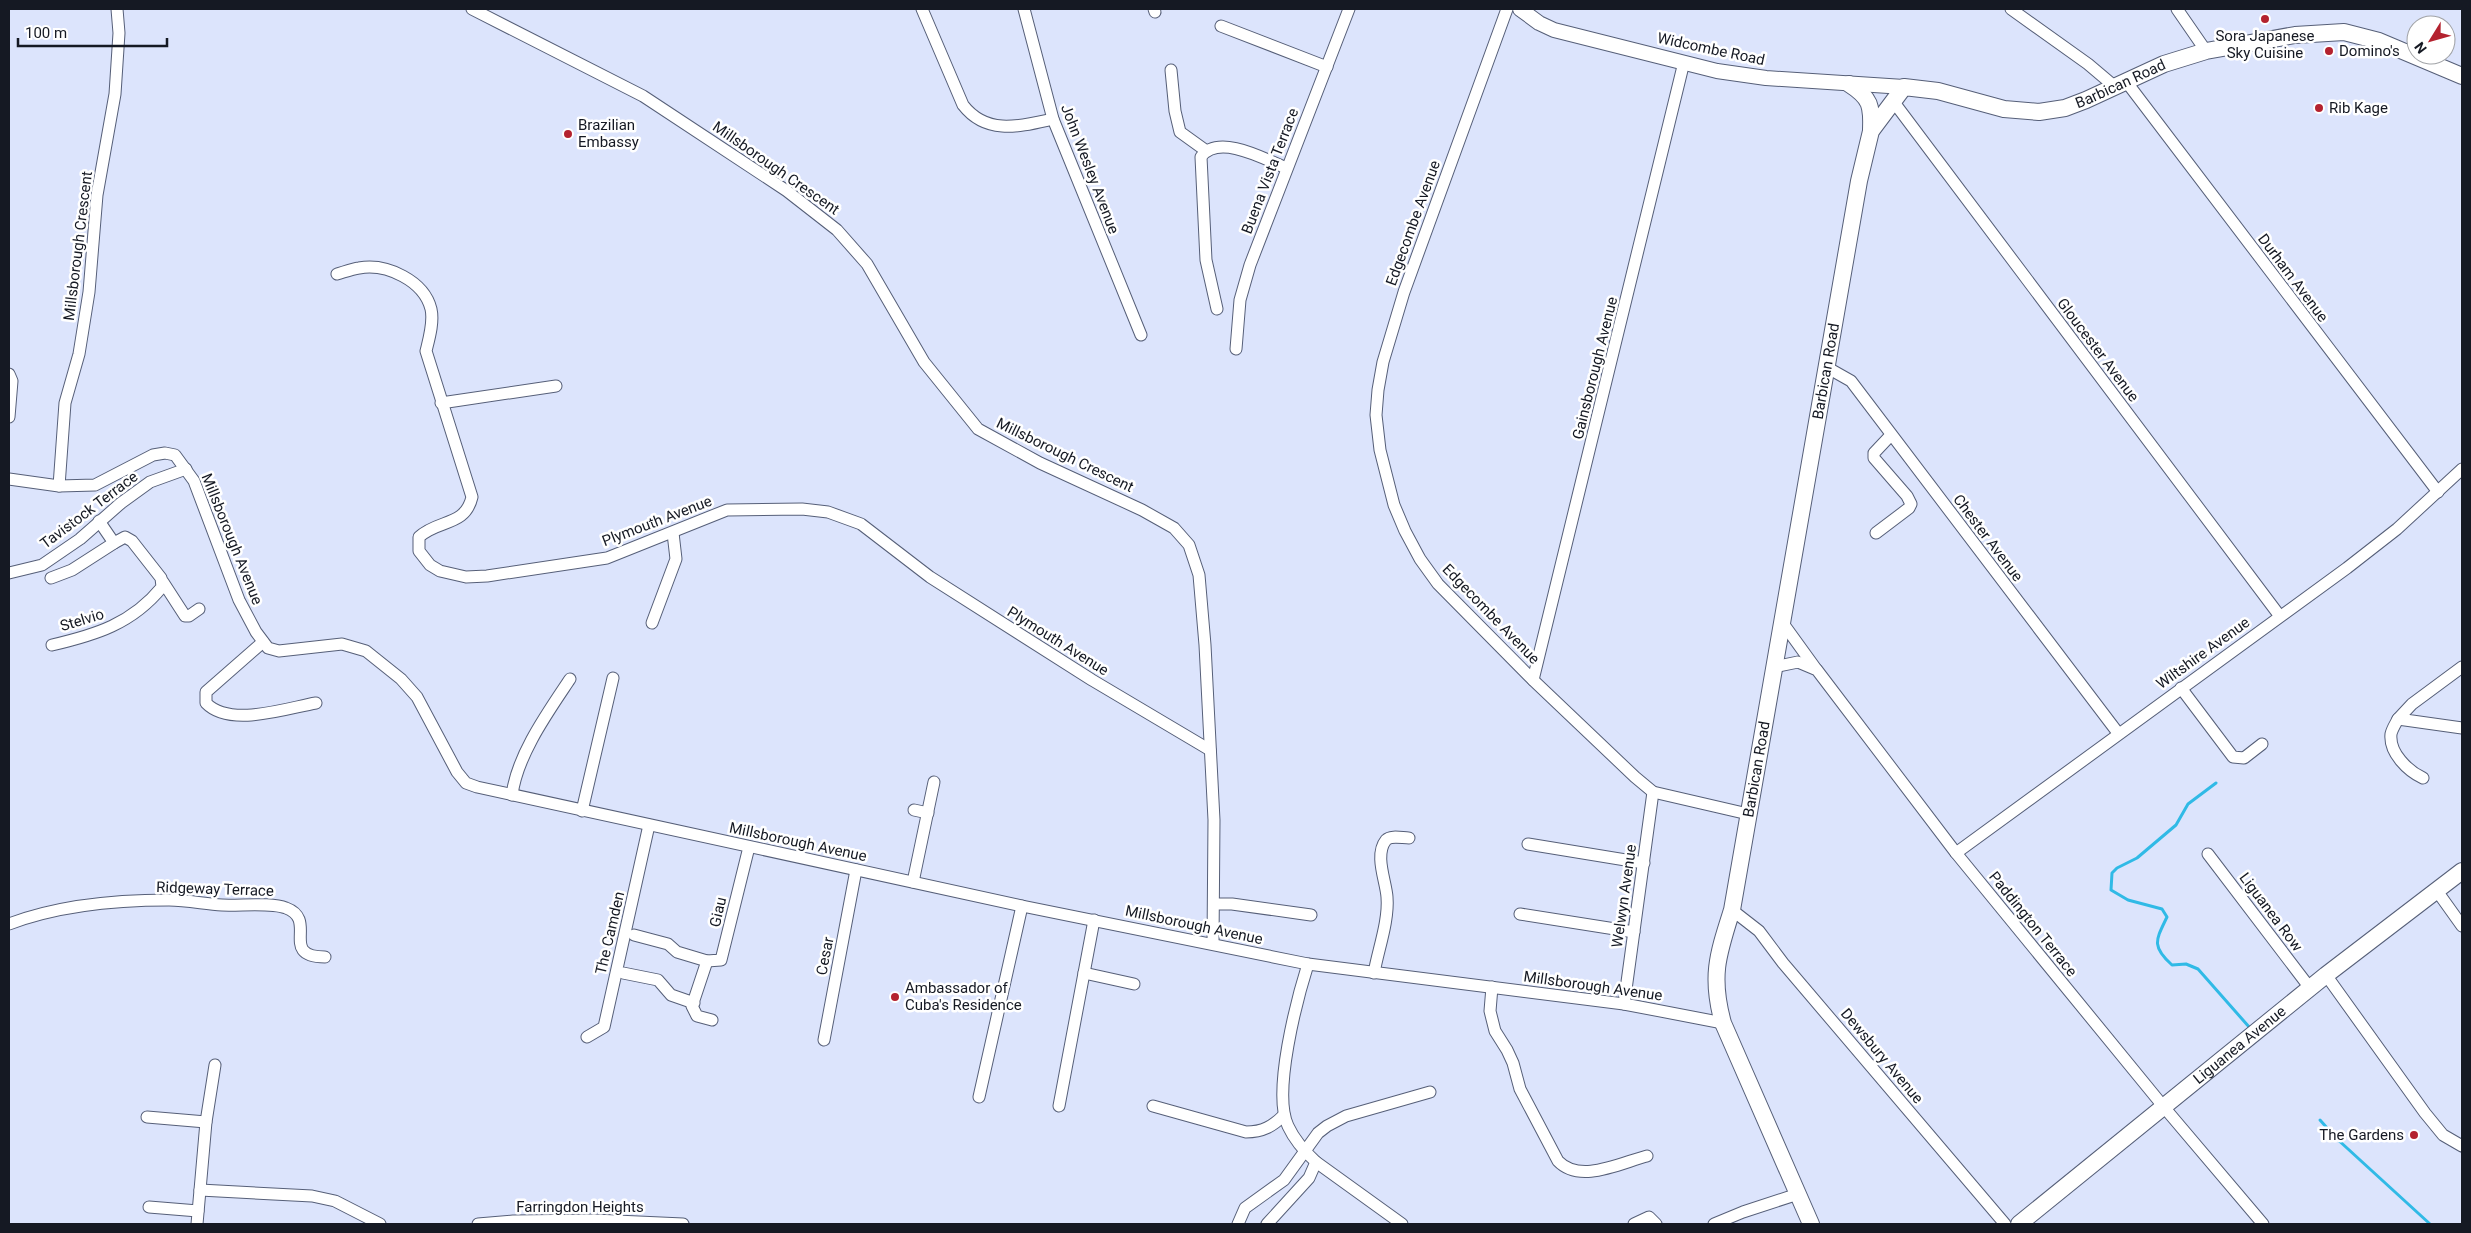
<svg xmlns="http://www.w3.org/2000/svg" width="2471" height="1233" font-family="Roboto,sans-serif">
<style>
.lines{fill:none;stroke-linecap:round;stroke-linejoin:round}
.stream{stroke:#30bae6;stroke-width:3}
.minor-casing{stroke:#565f78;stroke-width:13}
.tertiary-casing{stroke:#565f78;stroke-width:16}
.secondary-casing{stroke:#565f78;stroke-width:18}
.minor{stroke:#fff;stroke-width:11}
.tertiary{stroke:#fff;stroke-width:14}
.secondary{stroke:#fff;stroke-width:16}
.poi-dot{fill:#b4222f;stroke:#fff;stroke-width:2}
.labels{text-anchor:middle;stroke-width:5;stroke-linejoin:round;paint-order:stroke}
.poi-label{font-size:15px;fill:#151923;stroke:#fff;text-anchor:start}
.street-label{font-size:15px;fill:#151923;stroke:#fff}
</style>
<rect width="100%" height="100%" fill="#dce4fc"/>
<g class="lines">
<g class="stream">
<path d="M2216,783L2188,804L2176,825L2137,858L2117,868L2112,873L2111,890L2128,900L2162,909L2167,917C2156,940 2151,946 2172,965L2186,964L2198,969L2250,1028"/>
<path d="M2320,1120L2336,1138L2430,1224"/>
</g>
<g class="minor-casing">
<g id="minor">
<path d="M472,9L643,96L787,191L837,230L867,264L924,362L978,429L1040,463L1142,510L1174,528L1189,545L1199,575L1205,645L1214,820L1213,943"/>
<path d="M922,9L963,105C987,136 1021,126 1053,119"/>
<path d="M1024,9L1053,119L1141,335"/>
<path d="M1154,9L1155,12"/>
<path d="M1507,9L1404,292L1383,362L1378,390L1376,415L1380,450L1394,505L1405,531L1420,559L1438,584L1533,680L1635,777L1653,792L1748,814"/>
<path d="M2011,9L2088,64L2114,86"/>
<path d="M2177,9L2206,51"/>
<path d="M1221,26L1327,67"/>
<path d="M1171,70L1175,111L1180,132L1205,150"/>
<path d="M2125,80L2438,492"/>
<path d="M1893,101L2279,615"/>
<path d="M337,274C344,272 352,269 359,268C387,263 424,281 431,309C434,322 429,339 426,351L472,497C465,527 438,519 419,537V551L430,565L440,571L466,577L487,576L607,558L727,510L802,509L828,512L861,524L930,577L1092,680L1210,750"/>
<path d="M1217,309L1206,260L1201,157C1218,133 1265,159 1286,168"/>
<path d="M1236,349L1240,300L1250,265L1349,9"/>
<path d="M1828,368L1851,381L2118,733"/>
<path d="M9,374L12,381L9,417"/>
<path d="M441,403L556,386"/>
<path d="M9,479L59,486L95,485L153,455L165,453L175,455L194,481L239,600L256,632L268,648L279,651L342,644L366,651L401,679L417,697L457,772L466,783L477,787L1022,906L1308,964L1624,1004L1723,1023"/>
<path d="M59,486L65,403L79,354L89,292L97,195L115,94L119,33L117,9"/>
<path d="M1876,533L1909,508L1911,504L1907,496L1874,458V453L1891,435"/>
<path d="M9,573L42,565L80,539L121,503L150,482L186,469"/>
<path d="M51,578L72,570L114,543"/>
<path d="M163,582L185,616H189L199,609"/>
<path d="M1782,622L1816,669"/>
<path d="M652,623L676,559L673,533"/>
<path d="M263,642L206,692V703C230,728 287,708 316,703"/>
<path d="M52,645C95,635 132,624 162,587L161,578L132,541L125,537L114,543L99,521"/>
<path d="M1774,667L1798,662L1817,670L1956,853L2163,1106L2263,1224"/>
<path d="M2462,667L2412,704L2398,719L2462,728"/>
<path d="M1533,680L1684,62"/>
<path d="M2181,688L2233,757L2244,758L2262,744"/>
<path d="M2398,719C2396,723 2392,729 2391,734C2389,753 2408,771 2423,778"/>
<path d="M512,795C517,755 548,712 570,679"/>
<path d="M914,810L928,813"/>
<path d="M582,811L613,678"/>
<path d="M1528,844L1644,863"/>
<path d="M1956,853L2347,568L2397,529L2462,469"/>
<path d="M2208,854L2310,988"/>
<path d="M913,882L934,782"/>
<path d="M2437,891L2462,926"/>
<path d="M1214,904H1232L1311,915"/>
<path d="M1732,910L1759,931L1783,963L2005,1224"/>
<path d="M1520,914L1634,932"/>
<path d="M9,924C59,905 116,900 169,900C187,900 205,904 222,905C240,906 271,902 286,908C319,920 278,957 325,957"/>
<path d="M634,935L668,944L677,952L707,961L721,960L749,847"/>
<path d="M707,961L692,1006L697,1016L712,1020"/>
<path d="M1308,964C1297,999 1272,1093 1288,1126C1294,1139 1305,1152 1316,1162L1402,1224"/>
<path d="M623,973L658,980L671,995L694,1003"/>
<path d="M1084,973L1134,984"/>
<path d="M1374,973C1378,950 1389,921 1387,897C1386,881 1374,855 1386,840C1391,835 1402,838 1409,838"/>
<path d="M2326,975L2425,1113L2443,1135L2462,1146"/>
<path d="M1492,987L1490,1011L1495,1031L1507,1050L1513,1063L1520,1089L1558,1161C1580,1184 1620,1163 1647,1156"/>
<path d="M1624,1004L1653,792"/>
<path d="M587,1037L604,1027L649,825"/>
<path d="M824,1040L856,870"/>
<path d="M979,1097L1022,906"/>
<path d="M1059,1106L1094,920"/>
<path d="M1153,1106L1246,1132C1263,1132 1273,1126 1284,1115"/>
<path d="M147,1117L206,1122"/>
<path d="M200,1190L312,1196L335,1201L380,1224"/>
<path d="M149,1207L198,1211"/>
<path d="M197,1224L206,1122L215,1065"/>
<path d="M478,1224L513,1221L594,1220L683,1224"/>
<path d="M1238,1224L1245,1208L1284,1180L1318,1133L1327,1126L1346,1116L1430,1092"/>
<path d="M1267,1224L1309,1178L1316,1162"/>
<path d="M1634,1224L1649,1217L1656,1224"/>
<path d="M1714,1224L1743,1212L1798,1194"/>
</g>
</g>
<g class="tertiary-casing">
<path id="tertiary" d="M1520,9L1539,23L1554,30L1717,71L1766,78L1904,87"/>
</g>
<g class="secondary-casing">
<g id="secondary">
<path d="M1849,84C1871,98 1872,106 1871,131"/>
<path id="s1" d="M1811,1224L1723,1023C1710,976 1718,954 1732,910L1859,181L1871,131L1904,87L1938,91L2004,109L2039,112L2065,108L2086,100L2164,64L2206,51L2295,35L2344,32L2379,41L2462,76"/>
<path id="s2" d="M2019,1224L2326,975L2462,871"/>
</g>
</g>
<use href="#minor" class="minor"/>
<use href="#tertiary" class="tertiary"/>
<use href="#secondary" class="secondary"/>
</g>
<g class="poi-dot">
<circle cx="2265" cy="19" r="5"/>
<circle cx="2329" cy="51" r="5"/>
<circle cx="2319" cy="108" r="5"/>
<circle cx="568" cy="134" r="5"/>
<circle cx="895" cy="997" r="5"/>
<circle cx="2414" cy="1135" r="5"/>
</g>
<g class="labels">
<g class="poi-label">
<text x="2265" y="41" text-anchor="middle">Sora Japanese<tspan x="2265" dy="17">Sky Cuisine</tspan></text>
<text x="2339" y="56">Domino's</text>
<text x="2329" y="113">Rib Kage</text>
<text x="578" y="130">Brazilian<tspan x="578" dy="17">Embassy</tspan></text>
<text x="905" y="993">Ambassador of<tspan x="905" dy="17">Cuba's Residence</tspan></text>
<text x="2404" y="1140" text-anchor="end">The Gardens</text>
</g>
<g class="street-label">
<text transform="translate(1711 49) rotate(12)" y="5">Widcombe Road</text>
<text dy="5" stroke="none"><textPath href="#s1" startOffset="1406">Barbican Road</textPath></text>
<text transform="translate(776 168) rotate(35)" y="5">Millsborough Crescent</text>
<text transform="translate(1090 169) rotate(69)" y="5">John Wesley Avenue</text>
<text transform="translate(1270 171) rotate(-69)" y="5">Buena Vista Terrace</text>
<text transform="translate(1413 223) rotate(-70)" y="5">Edgecombe Avenue</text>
<text transform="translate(78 246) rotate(-83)" y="5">Millsborough Crescent</text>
<text transform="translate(2293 278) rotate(53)" y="5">Durham Avenue</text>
<text transform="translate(2098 350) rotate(53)" y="5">Gloucester Avenue</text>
<text transform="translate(1595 368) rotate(-76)" y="5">Gainsborough Avenue</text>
<text dy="5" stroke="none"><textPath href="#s1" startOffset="882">Barbican Road</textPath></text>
<text transform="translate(1065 455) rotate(26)" y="5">Millsborough Crescent</text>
<text transform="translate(89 510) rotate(-37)" y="5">Tavistock Terrace</text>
<text transform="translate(657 521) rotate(-21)" y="5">Plymouth Avenue</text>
<text transform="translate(1988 538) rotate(53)" y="5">Chester Avenue</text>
<text transform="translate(232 539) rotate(68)" y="5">Millsborough Avenue</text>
<text transform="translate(1491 614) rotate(46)" y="5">Edgecombe Avenue</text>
<text transform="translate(82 620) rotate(-17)" y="5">Stelvio</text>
<text transform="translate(1058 641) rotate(32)" y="5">Plymouth Avenue</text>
<text transform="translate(2203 653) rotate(-36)" y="5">Wiltshire Avenue</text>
<text dy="5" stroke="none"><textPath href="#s1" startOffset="478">Barbican Road</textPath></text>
<text transform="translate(798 842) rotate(12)" y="5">Millsborough Avenue</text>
<text transform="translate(215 889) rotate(2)" y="5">Ridgeway Terrace</text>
<text transform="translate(1624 896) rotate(-82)" y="5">Welwyn Avenue</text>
<text transform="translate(718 912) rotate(-77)" y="5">Giau</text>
<text transform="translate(2271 912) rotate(53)" y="5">Liguanea Row</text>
<text transform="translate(2033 924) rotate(51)" y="5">Paddington Terrace</text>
<text transform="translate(1194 925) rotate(12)" y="5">Millsborough Avenue</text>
<text transform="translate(610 933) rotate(-77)" y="5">The Camden</text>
<text transform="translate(825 956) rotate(-79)" y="5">Cesar</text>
<text transform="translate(1593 986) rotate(8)" y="5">Millsborough Avenue</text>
<text dy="5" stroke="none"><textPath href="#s2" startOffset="284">Liguanea Avenue</textPath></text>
<text transform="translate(1882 1056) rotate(50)" y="5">Dewsbury Avenue</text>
<text x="580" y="1212">Farringdon Heights</text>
</g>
</g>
<rect width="2471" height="1233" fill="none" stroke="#151923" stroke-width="20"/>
<g transform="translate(2431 40) rotate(233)"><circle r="24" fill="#ffffff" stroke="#a1a3a7"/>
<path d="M0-4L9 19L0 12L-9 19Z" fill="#b4222f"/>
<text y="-8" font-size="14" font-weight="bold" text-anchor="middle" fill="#151923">N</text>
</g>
<path d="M18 38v8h149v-8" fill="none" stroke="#151923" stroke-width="2.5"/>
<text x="25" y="38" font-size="15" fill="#151923" stroke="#ffffff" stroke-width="4" paint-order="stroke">100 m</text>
</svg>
